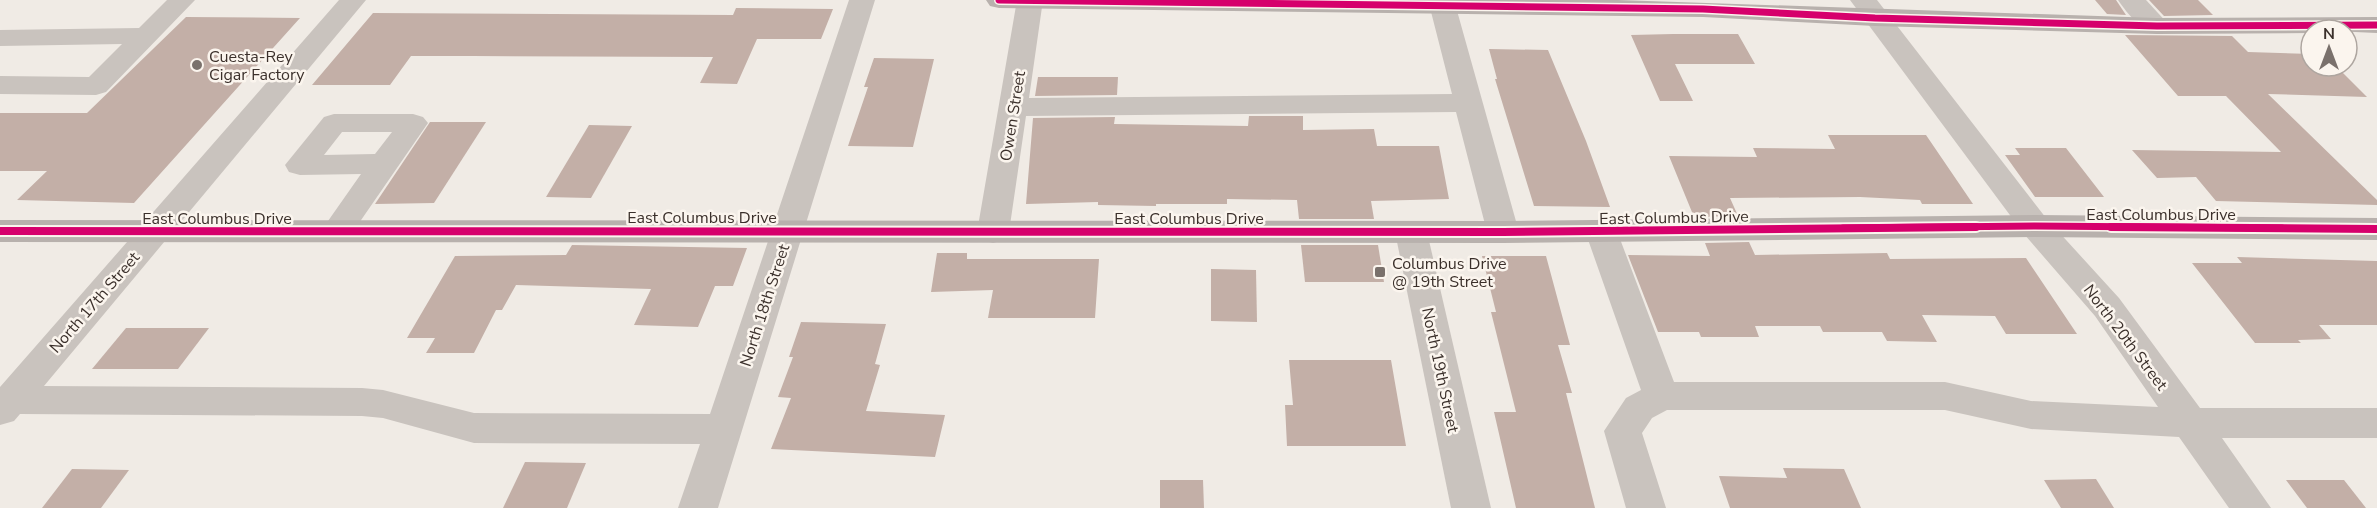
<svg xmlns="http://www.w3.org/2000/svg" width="2377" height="508" font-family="'Nunito Sans',sans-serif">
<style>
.building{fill:#c3afa7}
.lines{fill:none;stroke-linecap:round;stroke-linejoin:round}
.minor{fill:#c9c3be;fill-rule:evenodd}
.major{fill:#b8b1ad;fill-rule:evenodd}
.cycleway-far1-casing{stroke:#fbf5ee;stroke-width:10}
.cycleway-casing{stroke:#fbf5ee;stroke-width:12}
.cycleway-far1{stroke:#d6006c;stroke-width:7}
.cycleway{stroke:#d6006c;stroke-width:8}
.poi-dot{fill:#7a716c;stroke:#fbf5ee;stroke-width:2}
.labels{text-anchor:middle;stroke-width:5;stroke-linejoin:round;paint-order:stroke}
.poi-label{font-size:16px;fill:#3b302b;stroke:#fbf5ee;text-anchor:start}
.street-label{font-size:16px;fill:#3b302b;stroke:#fbf5ee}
</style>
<rect width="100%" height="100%" fill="#f0ebe5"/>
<g class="building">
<path d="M2095,0H2116L2126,15L2107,14Z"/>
<path d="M2149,0H2198L2213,15L2164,16Z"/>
<path d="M736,8L833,9L821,39H757L737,84L700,83L713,57L473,56H411L390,85H312L373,13L733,15Z"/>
<path d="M186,17L300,18L134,203L17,200L47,171H0V113H87Z"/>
<path d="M1673,34H1738L1755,64H1675L1693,101H1660L1631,35Z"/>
<path d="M2125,35L2232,36L2248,52L2311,54V66H2336L2367,97L2268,94L2377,200V205L2216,201L2196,177L2157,178L2132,150L2281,152L2226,96H2178Z"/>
<path d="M1489,49L1548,50L1586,141L1610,207L1534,206L1495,79H1497Z"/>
<path d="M874,58L934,59L913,147L848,146L868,87H864Z"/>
<path d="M1038,77H1118L1117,95L1035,96Z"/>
<path d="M1249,116H1303V130L1374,129L1377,146H1439L1449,199L1371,201L1374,219H1299L1297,200L1227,199V204H1156V206L1098,205V202L1026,204L1033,118L1115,117L1114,124L1248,126Z"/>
<path d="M430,122H486L434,203L375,204Z"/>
<path d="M589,125L632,126L591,198L546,197Z"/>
<path d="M1828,135H1926L1973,204H1922L1920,200L1860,197L1730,198L1738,216L1694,217L1669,156L1757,157L1753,148L1835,149Z"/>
<path d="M2015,148H2066L2104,197H2035L2005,155H2020Z"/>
<path d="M1749,242L1755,255L1887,253L1890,259L2026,258L2077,334H2006L1995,316L1922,315L1937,342L1887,341L1882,332H1823L1820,326H1755L1759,337H1701L1699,332H1658L1628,255L1710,256L1705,243Z"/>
<path d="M572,245L747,248L733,286H715L698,327L634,325L651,289L516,285L502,310H496L474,353H426L435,338H407L455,256L566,255Z"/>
<path d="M1301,245H1378L1384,282H1305Z"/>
<path d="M937,253H967V259H1099L1095,318H988L993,290L931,292Z"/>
<path d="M1482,256H1546L1570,345H1558L1572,393H1566L1595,508H1516L1494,412H1516L1491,312H1496Z"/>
<path d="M2237,257L2377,261V325H2319L2331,339L2298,340L2301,343H2255L2192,263H2242Z"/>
<path d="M1211,269L1256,270L1257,322L1211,321Z"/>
<path d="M801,322L886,324L875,364L880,365L866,411L945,415L935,457L771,449L791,398L778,397L793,357H789Z"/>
<path d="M126,328H209L178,369H92Z"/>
<path d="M1289,360H1391L1406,446H1287L1285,405H1293Z"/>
<path d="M525,462L586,463L567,508H503Z"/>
<path d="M1783,468L1844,469L1861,508H1730L1719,476L1787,478Z"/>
<path d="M72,469L129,470L101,508H42Z"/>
<path d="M2096,479L2114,508H2061L2044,480Z"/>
<path d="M1160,480H1203L1204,508H1160Z"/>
<path d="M2286,480H2344L2366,508H2307Z"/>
</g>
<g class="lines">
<g class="minor">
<path d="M167,0H195L106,92L96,95L0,94V76L89,77L122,44L0,46V30L139,28Z"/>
<path d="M339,0H366L44,386L362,388L383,390L474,413L710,414L849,0H875L718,508H678L700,444L474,443L383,418L362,416L20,414L14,421L0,425V387Z"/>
<path d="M1017,0H1043L1029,98L1452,94L1428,0H1454L1519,232L1514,240L1503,243L1492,240L1487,232L1456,112L1026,116L1009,232L1004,240L993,243L982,240L977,232Z"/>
<path d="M1850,0H1877L2046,218L2119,298L2200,408H2377V438H2222L2271,508H2229L2179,437L2031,429L1945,410H1667L1652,418L1642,433L1666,508H1626L1604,431L1626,398L1641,390L1585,231L1590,223L1601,220L1612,223L1617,231L1674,382H1945L2031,401L2158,407L2095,316L2024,234Z"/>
<path d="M2118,0H2146L2170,26L2166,32C2146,37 2129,16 2118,0Z"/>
<path d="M334,114H413L423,117L428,123L348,239L337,242L326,239L321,231L361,174L300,175L289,172L285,165L324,117ZM342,132H392L375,154L324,155Z"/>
<path d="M1411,221L1422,224L1427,232L1491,508H1451L1395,232L1400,224Z"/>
</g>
<g class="major">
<path d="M986,0H1618L2157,18L2377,17V33L2311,30V33L2157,34L1875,26L1703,17L999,8L990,6Z"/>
<path d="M2035,215L2377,218V240L2035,237L1503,243L0,242V220L1503,221Z"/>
</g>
<g class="cycleway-far1-casing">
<g id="cycleway-far1">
<path d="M999,0L1703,9L1875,18L2157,26L2377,25"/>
<path d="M1843,228L2035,226L2282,228"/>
</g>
</g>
<g class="cycleway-casing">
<g id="cycleway">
<path d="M2111,227L2377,229"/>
<path d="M0,231L1503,232L1976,227"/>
</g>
</g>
<use href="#cycleway-far1" class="cycleway-far1"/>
<use href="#cycleway" class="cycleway"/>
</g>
<g class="poi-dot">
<circle cx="197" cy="65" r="6"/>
<rect x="1374" y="266" width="12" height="12" rx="3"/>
</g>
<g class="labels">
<g class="poi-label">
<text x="209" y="62">Cuesta-Rey<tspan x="209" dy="18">Cigar Factory</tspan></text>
<text x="1392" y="269">Columbus Drive<tspan x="1392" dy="18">@ 19th Street</tspan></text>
</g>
<g class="street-label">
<text transform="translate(1012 116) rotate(-81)" y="6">Owen Street</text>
<text x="2161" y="220">East Columbus Drive</text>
<text x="702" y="223">East Columbus Drive</text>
<text transform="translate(1674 217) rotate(-1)" y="6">East Columbus Drive</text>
<text x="217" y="224">East Columbus Drive</text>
<text x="1189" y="224">East Columbus Drive</text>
<text transform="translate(94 302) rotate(-49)" y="6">North 17th Street</text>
<text transform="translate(764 305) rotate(-72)" y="6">North 18th Street</text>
<text transform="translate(2126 337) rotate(53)" y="6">North 20th Street</text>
<text transform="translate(1441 370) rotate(78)" y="6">North 19th Street</text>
</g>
</g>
<g transform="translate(2329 48)"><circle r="28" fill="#fbf5ee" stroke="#aea6a0" stroke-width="1.5"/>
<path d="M0-4.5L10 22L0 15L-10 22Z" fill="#7a716c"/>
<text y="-9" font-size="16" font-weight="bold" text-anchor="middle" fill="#3b302b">N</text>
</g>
</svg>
